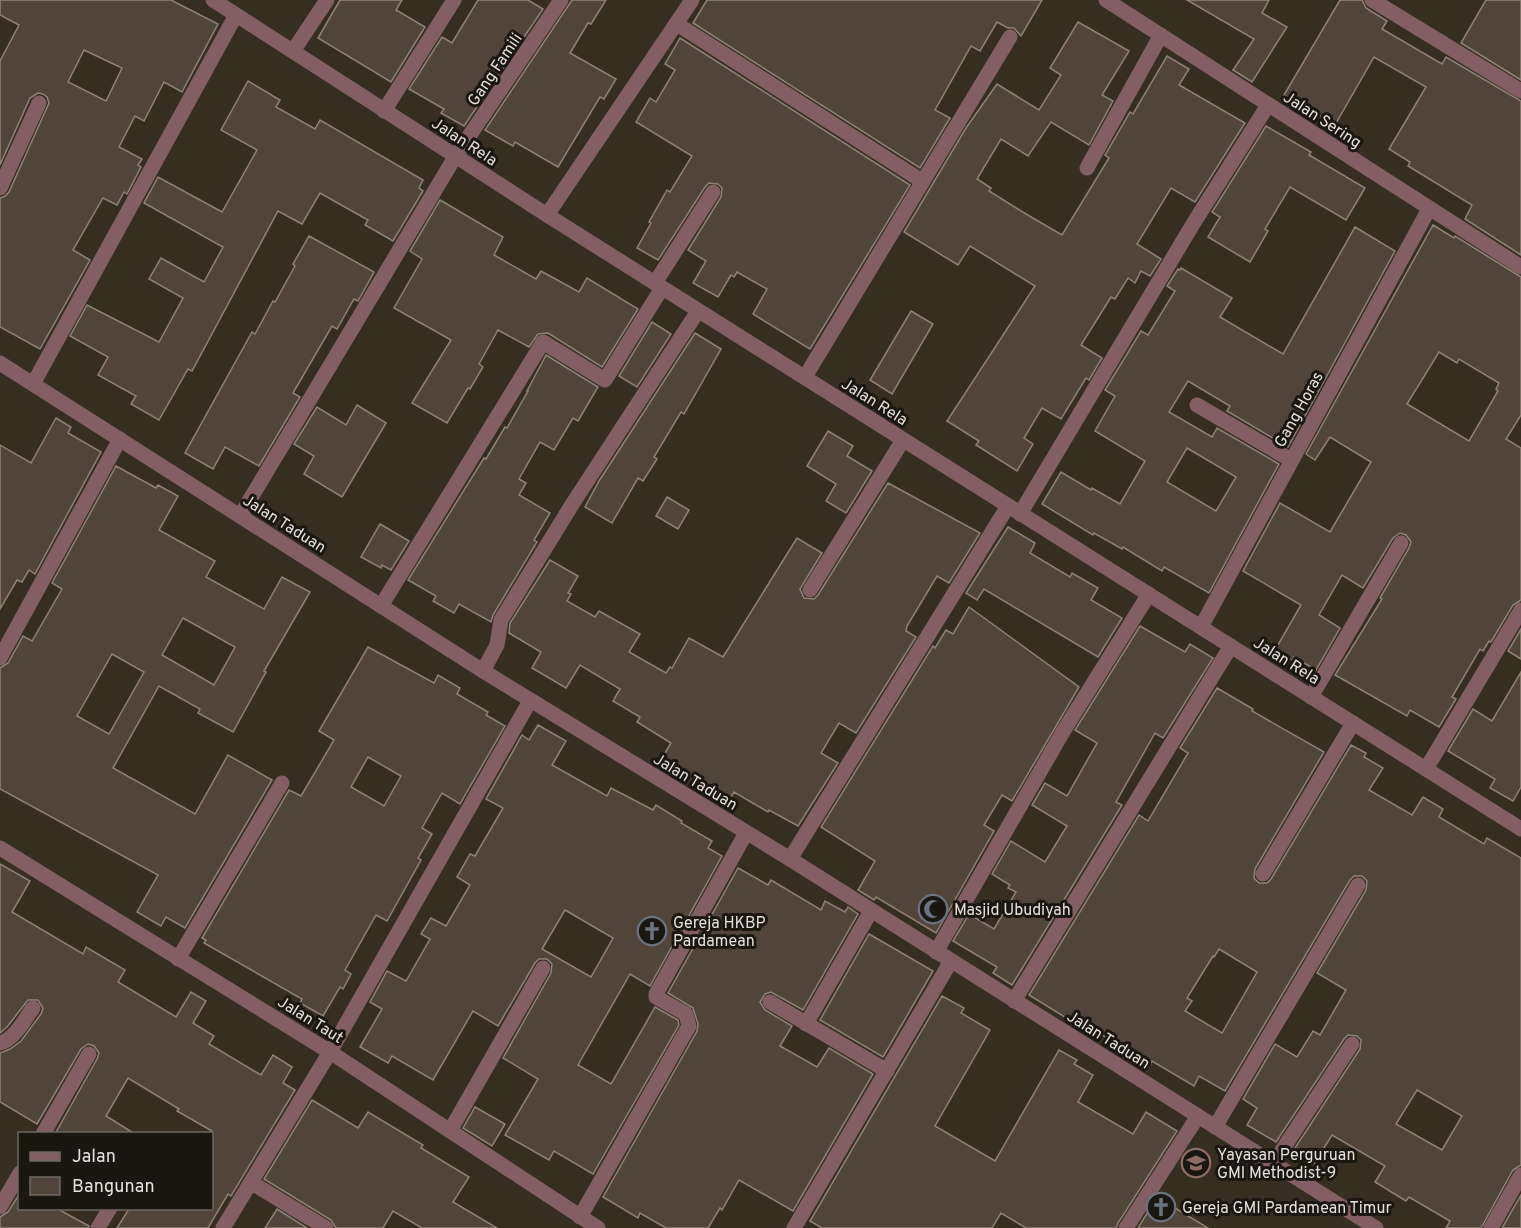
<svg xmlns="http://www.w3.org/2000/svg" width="1521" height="1228" font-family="Overpass,sans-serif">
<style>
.building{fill:#51443a;stroke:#908277;stroke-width:1.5;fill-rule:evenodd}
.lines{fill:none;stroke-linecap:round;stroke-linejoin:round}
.minor{stroke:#835f65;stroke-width:15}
.labels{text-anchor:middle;stroke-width:6;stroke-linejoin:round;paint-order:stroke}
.street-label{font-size:16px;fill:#e6e1d9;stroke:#1a1711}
.poi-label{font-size:16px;fill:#e6e1d9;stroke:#1a1711;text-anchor:start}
</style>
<rect width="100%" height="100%" fill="#362e21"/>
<g class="building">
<path d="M0,0H171L218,24L182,92L164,82L144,121L135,116L119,147L142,159L138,165L141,167L127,194L124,192L117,205L103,198L73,250L90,260L40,349L0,327V198L5,196L9,192L49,103L47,97L43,94L38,93L30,98L0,165V61L19,25L0,15ZM84,50L122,68L106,101L68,82Z"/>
<path d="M340,0H402L396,10L425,27L391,82L318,38Z"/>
<path d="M478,0H528L543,9L464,126L441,113L444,109L409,89L442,37L452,43Z"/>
<path d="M572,0H606L591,24L588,23L570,53L616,79L604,99L600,97L558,167L515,142L513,146L485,130Z"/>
<path d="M707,0H1042L1021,36L1014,28H1008L997,22L980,51L971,46L935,110L950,118L920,168L693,23Z"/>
<path d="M1187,0H1269L1262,13L1287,27L1252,82L1233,70L1254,39Z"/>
<path d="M1340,0H1362L1366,8L1387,21L1382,29L1442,64L1446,57L1521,101V255L1465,219L1472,205L1408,166L1410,162L1389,149L1426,87L1374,57L1335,125L1284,95Z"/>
<path d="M1486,0H1521V80L1461,43Z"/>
<path d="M1078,22L1129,51L1102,95L1113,101L1089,145L1051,122L1028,156L1001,139L977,179L991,188L989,191L1026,214L1062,235L1109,158L1105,155L1130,112L1133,114L1167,56L1189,69L1179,85L1245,123L1195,202L1171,188L1137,244L1161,259L1150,276L1141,271L1135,283L1128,278L1115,299L1111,297L1081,345L1102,358L1089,380L1086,378L1061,419L1042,408L1024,438L1033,444L1017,471L976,445L979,441L947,421L1035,286L970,246L958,265L904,232L966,128L997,84L1039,110L1061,75L1050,68Z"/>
<path d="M680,38L910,185L810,349L753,314L767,289L737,272L734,277L731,275L718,297L693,283L706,261L688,250L721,197L722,188L718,184L709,183L705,187L658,260L637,248L651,223L649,222L667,190L670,192L692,156L636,122L650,98L656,102L675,70L665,64Z"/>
<path d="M248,81L280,100L276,107L315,129L320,120L423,180L419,188L423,191L393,241L365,225L368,220L320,193L302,224L278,211L192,371L188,369L159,420L131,404L136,396L98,375L108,357L70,336L87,305L159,342L183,298L149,279L161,258L204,282L223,247L144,203L158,177L222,212L257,150L221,130Z"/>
<path d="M1266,126L1311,152L1309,155L1365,188L1346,220L1290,187L1265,229L1268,231L1250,262L1208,237L1220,217L1212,212Z"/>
<path d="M440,200L503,237L494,255L536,279L541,271L579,292L587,278L638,309L602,367L548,333L538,334L529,347L498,330L479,364L483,367L470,389L468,388L447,423L412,403L451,340L394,308L422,259L410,251Z"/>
<path d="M1433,225L1454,238L1455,236L1521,277V415L1506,439L1521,448V600L1513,605L1491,642L1489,641L1483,651L1480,649L1452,697L1456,699L1439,727L1410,710L1407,716L1335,675L1382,599L1380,598L1409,548L1411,542L1406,535L1400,533L1393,538L1363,588L1342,575L1319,615L1340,628L1316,670L1294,657L1292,660L1275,650L1301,605L1243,571L1280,503L1330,532L1371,462L1330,437L1315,460L1306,454ZM1439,352L1457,363L1459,359L1499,383L1496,389L1498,391L1469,441L1407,404Z"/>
<path d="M1355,227L1395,251L1288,447L1227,411L1230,406L1188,381L1169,412L1212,437L1217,428L1279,464L1209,593L1164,567L1162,571L1123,547L1122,549L1094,533L1093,535L1042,504L1061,472L1091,490L1092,488L1120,504L1145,461L1095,431L1115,396L1105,390L1141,331L1148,335L1175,291L1167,286L1178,269L1180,270L1181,268L1232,298L1220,317L1283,354ZM1187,448L1236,477L1216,511L1167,482Z"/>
<path d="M309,236L374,272L358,301L354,299L337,329L332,326L293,393L300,397L259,466L225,447L213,469L185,453L252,332L255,334L273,301L275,302L295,266L293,264Z"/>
<path d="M911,311L933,324L892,394L870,380Z"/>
<path d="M652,322L671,334L637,387L619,376Z"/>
<path d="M695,333L721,349L684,414L681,412L654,457L657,459L643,481L638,478L612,523L585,507L599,481Z"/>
<path d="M546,355L598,387L578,421L573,418L554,450L540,442L519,479L526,483L519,495L550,513L534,540L537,542L493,615L491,622L459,604L454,613L433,601L436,596L408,580L484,458L486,459L505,427L507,428L528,391H527Z"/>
<path d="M357,405L386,423L342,497L304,474L314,456L294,444L317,407L346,425Z"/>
<path d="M56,418L71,427L68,433L101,452L35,574L29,570L22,582L17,580L0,609V445L31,463Z"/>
<path d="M828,431L853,446L847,456L872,471L846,513L826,501L836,484L807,466Z"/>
<path d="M116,466L156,488L158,485L178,496L159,530L215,561L206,577L264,609L282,577L310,592L264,671L266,672L233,732L198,713L200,709L159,686L113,768L195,814L228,755L272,780L185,928L166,917L161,926L137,912L158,875L0,789V668L8,663L23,636L32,641L62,589L52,583ZM183,618L235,647L214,685L162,655ZM112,654L144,672L109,734L77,716Z"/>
<path d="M888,483L980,533L949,583L937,576L907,626L906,631L916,637L856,733L839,723L821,753L838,763L798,826L769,810L768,812L734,792L729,801L693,779L694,777L662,758L671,743L637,722L640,717L613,701L620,689L580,665L566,688L532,668L541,652L509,633L510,623L550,560L578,576L568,593L571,594L567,601L595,617L599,611L640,634L629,652L666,673L670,667L672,668L689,638L723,657L797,538L822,553L800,589L804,598L814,599L818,595Z"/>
<path d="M667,497L689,510L678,529L656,516Z"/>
<path d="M380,524L409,541L391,570L382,565L381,568L361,557Z"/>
<path d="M1008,527L1035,543L1030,553L1070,577L1072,573L1098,588L1091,600L1122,618L1098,657L984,589L977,600L966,593Z"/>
<path d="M969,607L1079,687L1012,801L1002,795L984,825L994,831L936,933L876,897L874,900L858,890L875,861L821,827L933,646L935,648L946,630L953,634Z"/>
<path d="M1140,626L1185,652L1190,644L1213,658L1163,738L1155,733L1116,802L1122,805L1012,985L993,973L997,967L953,941L969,914L994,929L1016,892L1008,888L1010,885L992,874L1011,841L1045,862L1067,826L1032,805L1045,783L1067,796L1097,743L1075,730Z"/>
<path d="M1521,629V659L1508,651Z"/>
<path d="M368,647L434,683L438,675L460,688L457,694L488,712L486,715L505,726L460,804L442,793L422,828L432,834L418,858L421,860L387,921L376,915L345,970L351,974L343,989L340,987L323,1016L300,1003L302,999L204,943L206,940L202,938L289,790L301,796L334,740L319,731ZM368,757L401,776L384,806L351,787Z"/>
<path d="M1521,672V787L1513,801L1490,788L1495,779L1448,751L1473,709L1492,721Z"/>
<path d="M1217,688L1253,709L1252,711L1324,752L1255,869L1254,878L1259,883H1267L1271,879L1351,745L1366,753L1364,757L1383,768L1369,790L1412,815L1423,797L1443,809L1439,817L1484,844L1487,838L1521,858V1165L1513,1170L1481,1228H1446L1450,1221L1409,1197L1406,1201L1375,1182L1385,1166L1332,1135L1314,1164L1293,1151L1360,1049L1361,1040L1357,1036L1348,1035L1344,1039L1276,1142L1247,1125L1257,1108L1243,1099L1275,1044L1297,1057L1313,1031L1320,1035L1346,990L1317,973L1366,890L1367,881L1362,876H1354L1350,880L1225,1091L1199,1076L1194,1086L1152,1061L1146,1071L1123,1057L1128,1050L1069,1016L1068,1019L1029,995L1139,815L1148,821L1188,753L1180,748ZM1219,949L1257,972L1222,1033L1185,1011L1192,1001L1187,998L1213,956L1214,957ZM1417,1090L1462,1116L1442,1150L1396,1124Z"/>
<path d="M538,725L566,741L552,765L607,796L611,788L653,810L656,805L682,821L681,823L712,841L708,848L722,856L650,986L630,974L578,1065L611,1084L655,1007L678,1020L679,1025L593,1174L554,1151L549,1160L505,1135L538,1079L503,1058L551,973L552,964L547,959H539L535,963L498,1026L473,1011L433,1080L392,1056L388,1063L360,1047L382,1009L370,1002L387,971L406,981L430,939L421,934L431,918L446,926L470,885L457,877L470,854L475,856L503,808L486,799L522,735L529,740ZM565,910L613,938L591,977L542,949Z"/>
<path d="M0,864L30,881L12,912L83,954L86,947L125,970L118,982L176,1017L191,992L206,1001L193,1023L214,1036L209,1044L261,1075L273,1055L292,1067L283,1083L295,1090L231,1196L228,1194L208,1228H117L129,1209H212V1131L177,1111L179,1109L128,1078L106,1116L135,1134H55L97,1059L99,1053L94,1046L88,1044L81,1049L37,1124L0,1102V1053L10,1049L21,1041L41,1014L43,1008L38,1000H28L7,1027L0,1033Z"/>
<path d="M738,868L768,885L771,880L821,910L825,901L845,912L848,907L858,914L803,1010L771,992L765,994L760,1002L765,1010L792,1026L780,1046L817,1067L829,1048L873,1074L793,1211L739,1180L722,1210L720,1208L708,1228H666L640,1213L638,1218L603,1197L697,1031L698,1024L693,1008L668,993Z"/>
<path d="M869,934L933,971L883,1057L820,1020Z"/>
<path d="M942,996L964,1008L961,1013L990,1030L935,1126L995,1161L1059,1050L1077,1060L1074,1064L1093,1075L1078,1102L1133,1134L1146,1112L1177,1131L1118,1223L1116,1228H1026L1001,1213L992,1228H822L810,1221Z"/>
<path d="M312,1100L358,1128L368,1112L423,1145L421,1148L469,1177L453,1202L497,1228H422L393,1211L383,1228H336L331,1220L264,1179Z"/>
<path d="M475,1107L505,1124L492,1146L463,1128Z"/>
<path d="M20,1193V1209H58L89,1226L88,1228H0V1217L8,1212Z"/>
<path d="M1521,1195V1228H1502Z"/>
<path d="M1157,1197L1208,1228H1138Z"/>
<path d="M277,1209L307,1228H265Z"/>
</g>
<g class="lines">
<g class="minor">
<path d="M213,0L547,215L1521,829"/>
<path d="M1106,0L1521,267"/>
<path d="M1372,0L1521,91"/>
<path d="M677,24L922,181"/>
<path d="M293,51L327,0"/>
<path d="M384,111L454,0"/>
<path d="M1087,168L1161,35"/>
<path d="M0,188L39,103"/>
<path d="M547,215L692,0"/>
<path d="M655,283L713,192"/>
<path d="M0,363L483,671L790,859L1376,1228"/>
<path d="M805,377L1010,37"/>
<path d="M33,384L236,15"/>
<path d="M1197,405L1291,460"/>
<path d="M1020,514L1193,224L1268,105"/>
<path d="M240,516L455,157L561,0"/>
<path d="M810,590L903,440"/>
<path d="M381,606L543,342L605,380L662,288"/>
<path d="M1201,627L1429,209"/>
<path d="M0,658L120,439"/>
<path d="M483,671L497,645L501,620L573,503L698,311"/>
<path d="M1311,697L1401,543"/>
<path d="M1426,769L1521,610"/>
<path d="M0,848L330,1052L598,1228"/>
<path d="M790,859L1008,506"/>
<path d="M1263,874L1353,723"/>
<path d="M936,952L1064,730L1149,594"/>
<path d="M178,959L282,783"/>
<path d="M1014,1001L1231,646"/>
<path d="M770,1002L887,1071"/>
<path d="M806,1024L871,911"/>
<path d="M0,1043C14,1040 25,1019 33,1008"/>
<path d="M1215,1127L1358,885"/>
<path d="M450,1131L543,968"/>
<path d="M43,1134L89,1054"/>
<path d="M1273,1164L1352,1044"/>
<path d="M252,1183L326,1228"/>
<path d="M0,1207L20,1173"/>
<path d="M580,1217L689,1026L686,1014L656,997V994L746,833"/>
<path d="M98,1228L110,1208"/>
<path d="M223,1228L330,1052L530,701"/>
<path d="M794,1228L951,961"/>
<path d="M1126,1228L1198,1116"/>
<path d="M1491,1228L1521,1175"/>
</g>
</g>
<defs>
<g id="mosque-ring" transform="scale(1.5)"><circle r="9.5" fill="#1a1711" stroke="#6b7280" stroke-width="1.5"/><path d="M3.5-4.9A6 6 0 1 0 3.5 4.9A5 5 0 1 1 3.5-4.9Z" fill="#6b7280"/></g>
<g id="church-ring" transform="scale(1.5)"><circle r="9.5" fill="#1a1711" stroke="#6b7280" stroke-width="1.5"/><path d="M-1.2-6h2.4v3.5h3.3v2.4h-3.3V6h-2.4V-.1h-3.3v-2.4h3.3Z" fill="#6b7280"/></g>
<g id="school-ring" transform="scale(1.5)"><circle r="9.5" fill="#1a1711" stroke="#8d6e63" stroke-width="1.5"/><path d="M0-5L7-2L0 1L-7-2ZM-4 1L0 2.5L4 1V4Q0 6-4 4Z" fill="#8d6e63"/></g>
</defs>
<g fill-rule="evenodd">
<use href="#mosque-ring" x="933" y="909"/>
<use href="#church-ring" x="652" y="931"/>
<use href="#school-ring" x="1196" y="1163"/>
<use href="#church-ring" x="1161" y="1207"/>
</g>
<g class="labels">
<g class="street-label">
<text transform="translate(494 69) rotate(-56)" y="6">Gang Famili</text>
<text transform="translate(1323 119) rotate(33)" y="6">Jalan Sering</text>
<text transform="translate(465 141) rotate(33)" y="6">Jalan Rela</text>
<text transform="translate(875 401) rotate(32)" y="6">Jalan Rela</text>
<text transform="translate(1298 409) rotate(-61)" y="6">Gang Horas</text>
<text transform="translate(285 523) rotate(32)" y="6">Jalan Taduan</text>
<text transform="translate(1287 660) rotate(32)" y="6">Jalan Rela</text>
<text transform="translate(696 781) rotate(31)" y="6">Jalan Taduan</text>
<text transform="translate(311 1019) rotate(32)" y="6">Jalan Taut</text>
<text transform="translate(1109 1039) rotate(32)" y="6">Jalan Taduan</text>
</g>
<g class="poi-label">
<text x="954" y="915">Masjid Ubudiyah</text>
<text x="673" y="928">Gereja HKBP<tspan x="673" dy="18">Pardamean</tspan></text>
<text x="1217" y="1160">Yayasan Perguruan<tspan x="1217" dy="18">GMI Methodist-9</tspan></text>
<text x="1182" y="1213">Gereja GMI Pardamean Timur</text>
</g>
</g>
<rect x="18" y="1132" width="195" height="78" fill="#1a1711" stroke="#6c6861" stroke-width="1.5"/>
<rect x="30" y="1152" width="30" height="9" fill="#835f65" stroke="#6c6861" stroke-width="1.5"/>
<text x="72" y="1162" font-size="18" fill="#e6e1d9">Jalan</text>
<rect x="30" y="1177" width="30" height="18" fill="#51443a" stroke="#6c6861" stroke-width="1.5"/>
<text x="72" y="1192" font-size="18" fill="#e6e1d9">Bangunan</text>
</svg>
